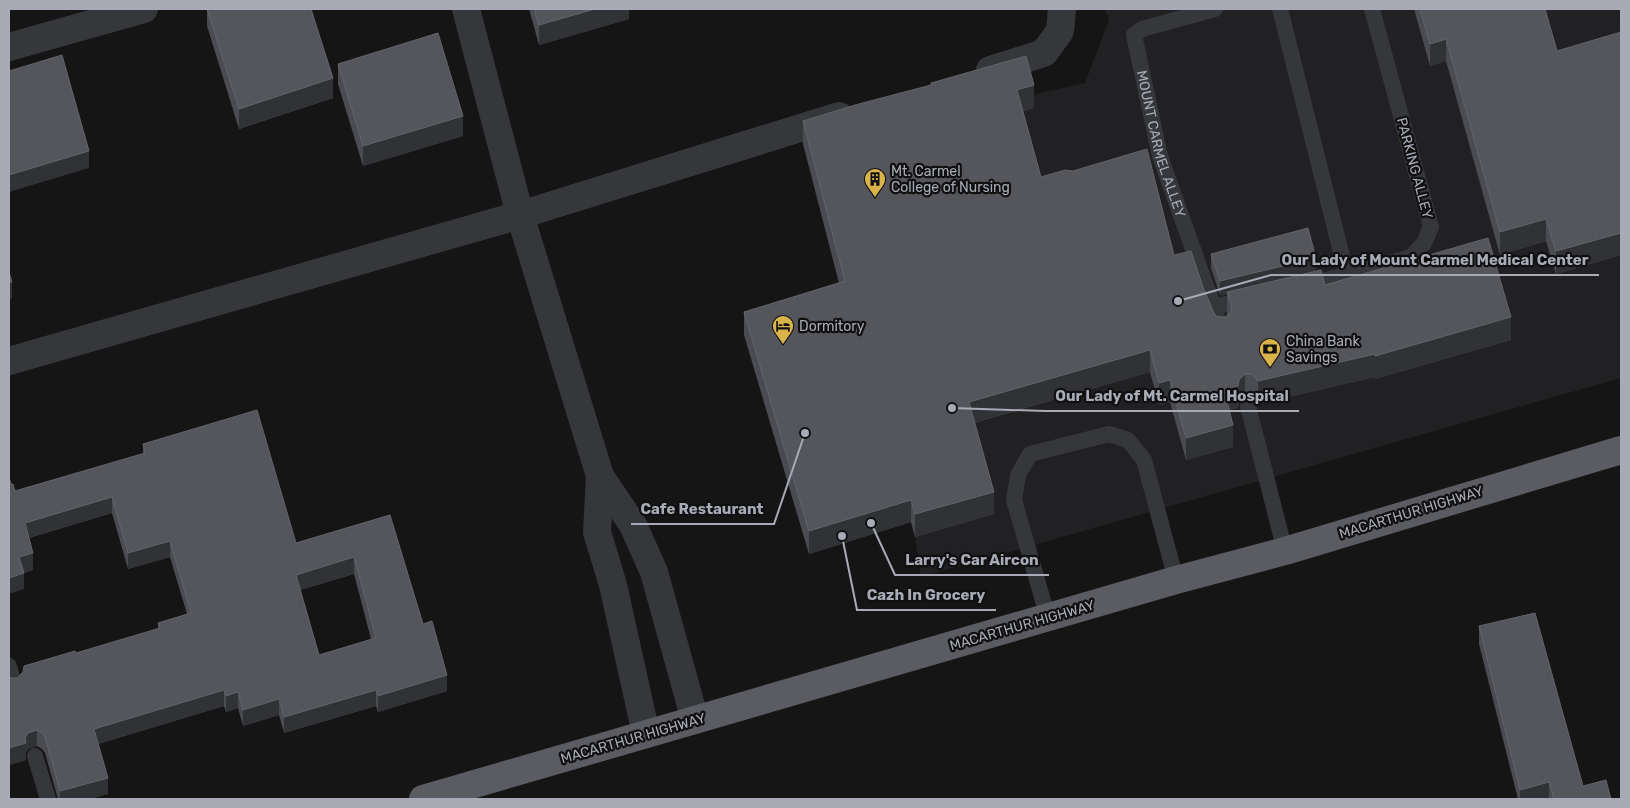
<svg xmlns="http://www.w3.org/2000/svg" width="1630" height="808" font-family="Rubik,sans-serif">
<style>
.built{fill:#212123}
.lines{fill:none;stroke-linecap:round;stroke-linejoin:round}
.service{stroke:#36373b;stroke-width:16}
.minor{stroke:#36373b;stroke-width:28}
.trunk{stroke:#5b5c62;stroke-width:28}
.wall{fill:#4b4c51;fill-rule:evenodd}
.shaded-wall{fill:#313235}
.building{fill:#55565b;stroke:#626469;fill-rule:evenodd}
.labels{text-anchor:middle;stroke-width:4.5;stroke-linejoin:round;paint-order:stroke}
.street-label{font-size:14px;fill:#a8abb5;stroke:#101011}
.poi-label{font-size:14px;fill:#a8abb5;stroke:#101011;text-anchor:start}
.leader{fill:none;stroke:#a8abb5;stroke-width:2}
.callout-dot{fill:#a8abb5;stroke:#101011;stroke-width:2}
.callout-label{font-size:15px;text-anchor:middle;font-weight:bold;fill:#a8abb5;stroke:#101011;stroke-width:4.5;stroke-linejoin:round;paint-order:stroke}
</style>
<rect width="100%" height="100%" fill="#151516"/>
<path class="built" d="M1105,9H1621V378L921,577L915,537L869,371L852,332L803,142L910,113L1031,95L1085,83L1109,20Z"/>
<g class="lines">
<g class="service">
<path id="s1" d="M1215,9L1142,29L1134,35L1160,156L1217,317"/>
<path d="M1280,9L1347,276"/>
<path d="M1305,286L1411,257L1424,243L1431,227L1372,9"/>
<path d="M1213,307L1249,299"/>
<path d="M1248,406L1285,551"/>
<path d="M1048,618L1014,500L1018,475L1030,454L1109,434L1128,440L1144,460L1176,580"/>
<path d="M9,666L14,685"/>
<path d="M35,756L48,799"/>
</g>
<g class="minor">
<path d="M466,9L520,215L600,476L633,525L654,572L695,720"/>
<path d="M9,47L144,9"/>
<path d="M990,70L1044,53L1060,31L1062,9"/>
<path d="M9,361L520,215L839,116"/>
<path d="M600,476L597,532L613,585L646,734"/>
</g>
<path class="trunk" d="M423,799L1176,580L1285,551L1621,450"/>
</g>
<g class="wall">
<path d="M207,9H311L333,98L239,129L207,26Z"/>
<path d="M529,9H629V19L539,45Z"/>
<path d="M1414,9H1545L1557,51L1621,32V255L1556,274L1546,241L1500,255L1446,61L1430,66Z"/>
<path d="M338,64L463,136L363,166L338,84Z"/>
<path d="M931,83L1034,108L1023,111L1041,177L1174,255L1203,287L1213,311L1216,316L1221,317H1226L1227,315V294L1220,295L1211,268V254L1316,271L1325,285L1511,340L1375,379V377L1258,404L1255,399L1251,397L1245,396L1239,403L1238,408L1229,410L1233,447L1186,460L1170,402L1159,405L1150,372L974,423L994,514L915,537L911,522L809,554L744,335V312L839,283L803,144V121L931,85Z"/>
<path d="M143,444L296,543L390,515L423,624L447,691L378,712L376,706L284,733L279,715L243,726L238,708L226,712L224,706L98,744L108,794L90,799H58L45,753L42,749L37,746L28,749L26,753V760L9,765V677L12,678H17L76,653L158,629V623L187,614L170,557L128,569L112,513L29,538L33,570L23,573L24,589L11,484L15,491L143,454ZM354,574L371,639L319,655L300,590Z"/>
<path d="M1479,626L1583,786L1611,799H1518L1479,644Z"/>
</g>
<g class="shaded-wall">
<path d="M595,9H629V19L539,45V25Z"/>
<path d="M1446,39V61L1430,66V44Z"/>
<path d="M333,78V98L239,129V109Z"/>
<path d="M1034,85V108L1017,112V90Z"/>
<path d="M463,116V136L363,166V146Z"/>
<path d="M89,151V168L9,192V175Z"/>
<path d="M1546,219V241L1500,255V232Z"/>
<path d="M1621,233V255L1556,274V251Z"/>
<path d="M1316,258V273L1227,292V294L1220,295V281Z"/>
<path d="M12,282V299L9,300V283Z"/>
<path d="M1511,317V340L1375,379V356Z"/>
<path d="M1150,350V372L969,424V402Z"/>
<path d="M1375,354V377L1258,404V381Z"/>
<path d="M1245,374V396L1239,403L1238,408L1224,411V389L1239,380Z"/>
<path d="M1170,380V402L1159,405V383Z"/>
<path d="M1233,425V447L1186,460V438Z"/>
<path d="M994,492V514L915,537V514Z"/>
<path d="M112,497V513L25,539V523Z"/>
<path d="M911,500V522L809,554V531Z"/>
<path d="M170,541V557L128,569V553Z"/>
<path d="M33,553V570L19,574V557Z"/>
<path d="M354,557V574L296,591V575Z"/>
<path d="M24,573V589L9,594V578Z"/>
<path d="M447,675V691L378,712V696Z"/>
<path d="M224,690V706L94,745V729Z"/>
<path d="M376,690V706L284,733V717Z"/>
<path d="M238,692V708L226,712V696Z"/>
<path d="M279,699V715L243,726V710Z"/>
<path d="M37,730V746L28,749L26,753V760L9,765V748L25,738L28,733Z"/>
<path d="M108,778V794L90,799H60V791Z"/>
<path d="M1549,782V799H1520V790Z"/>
</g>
<g class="building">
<path d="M207,9H311L333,78L239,109Z"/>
<path d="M534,9H595L539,25Z"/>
<path d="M1420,9H1545L1557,51L1621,32V233L1556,251L1546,219L1500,232L1446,39L1430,44Z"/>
<path d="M438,33L463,116L363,146L338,64Z"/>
<path d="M62,55L89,151L9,175V71Z"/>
<path d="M1026,56L1034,85L1017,90L1041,177L1065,170L1073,171L1147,149L1174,255L1191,251L1203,287L1213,311L1216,316L1221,317H1226L1232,310L1231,304L1227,292L1321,270L1325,285L1488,238L1511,317L1375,356V354L1258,381L1255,377L1251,374H1245L1239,380L1238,386L1224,389L1233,425L1186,438L1170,380L1159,383L1150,350L969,402L994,492L915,514L911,500L809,531L744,312L845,281L803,121L855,105L931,85V83Z"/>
<path d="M1308,228L1316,258L1220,281L1211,254Z"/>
<path d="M9,272L12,282L9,283Z"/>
<path d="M257,410L296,543L390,515L423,624L432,621L447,675L378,696L376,690L284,717L279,699L243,710L238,692L226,696L224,690L94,729L108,778L60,791L45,737L42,733L37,730L28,733L25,738L26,743L9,748V677L12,678H17L23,672L24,666L75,651L76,653L160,628L158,623L191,613L170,541L128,553L112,497L25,523L33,553L19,557L24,573L9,578V477L11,484H13L15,491L145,453L143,444ZM354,557L376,638L319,655L296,575Z"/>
<path d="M1535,613L1583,786L1606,780L1611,799H1554L1549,782L1520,790L1479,626Z"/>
</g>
<defs>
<g id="building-pin" transform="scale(1.125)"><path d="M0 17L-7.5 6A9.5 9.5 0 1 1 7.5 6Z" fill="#dab349" stroke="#101011"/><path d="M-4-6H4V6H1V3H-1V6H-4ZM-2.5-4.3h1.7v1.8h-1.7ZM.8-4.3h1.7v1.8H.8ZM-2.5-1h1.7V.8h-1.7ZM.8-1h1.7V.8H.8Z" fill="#111"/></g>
<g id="hotel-pin" transform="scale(1.125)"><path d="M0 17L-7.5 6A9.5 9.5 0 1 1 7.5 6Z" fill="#dab349" stroke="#101011"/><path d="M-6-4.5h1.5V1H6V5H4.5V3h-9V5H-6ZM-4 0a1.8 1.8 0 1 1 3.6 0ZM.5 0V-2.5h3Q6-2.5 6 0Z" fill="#111"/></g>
<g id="bank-pin" transform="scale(1.125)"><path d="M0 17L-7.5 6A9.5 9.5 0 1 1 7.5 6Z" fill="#dab349" stroke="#101011"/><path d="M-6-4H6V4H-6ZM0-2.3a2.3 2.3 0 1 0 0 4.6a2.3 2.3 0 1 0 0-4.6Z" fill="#111"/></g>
</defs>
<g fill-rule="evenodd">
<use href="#building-pin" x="875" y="179"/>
<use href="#hotel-pin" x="783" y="326"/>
<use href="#bank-pin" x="1270" y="349"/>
</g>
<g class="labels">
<g class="street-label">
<text dy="5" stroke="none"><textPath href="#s1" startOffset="198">MOUNT CARMEL ALLEY</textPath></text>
<text transform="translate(1415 168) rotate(75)" y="5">PARKING ALLEY</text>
<text transform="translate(1411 512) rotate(-17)" y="5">MACARTHUR HIGHWAY</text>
<text transform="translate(1022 625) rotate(-16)" y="5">MACARTHUR HIGHWAY</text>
<text transform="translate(633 738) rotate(-16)" y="5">MACARTHUR HIGHWAY</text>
</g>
<g class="poi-label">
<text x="891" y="176">Mt. Carmel<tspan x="891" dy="16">College of Nursing</tspan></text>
<text x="799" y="331">Dormitory</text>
<text x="1286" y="346">China Bank<tspan x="1286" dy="16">Savings</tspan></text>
</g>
</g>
<path class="leader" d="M1178 301L1271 275H1599M952 408L1045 411H1299M805 433L774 524H631M871 523L895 575H1049M842 536L857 610H996"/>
<g class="callout-dot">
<circle cx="1178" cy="301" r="5"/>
<circle cx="952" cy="408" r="5"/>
<circle cx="805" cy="433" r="5"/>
<circle cx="871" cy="523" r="5"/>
<circle cx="842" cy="536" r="5"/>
</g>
<g class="callout-label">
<text x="1435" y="265">Our Lady of Mount Carmel Medical Center</text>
<text x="1172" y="401">Our Lady of Mt. Carmel Hospital</text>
<text x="702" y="514">Cafe Restaurant</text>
<text x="972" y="565">Larry's Car Aircon</text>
<text x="926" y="600">Cazh In Grocery</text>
</g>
<rect width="1630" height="808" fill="none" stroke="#a8abb5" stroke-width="20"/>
</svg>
